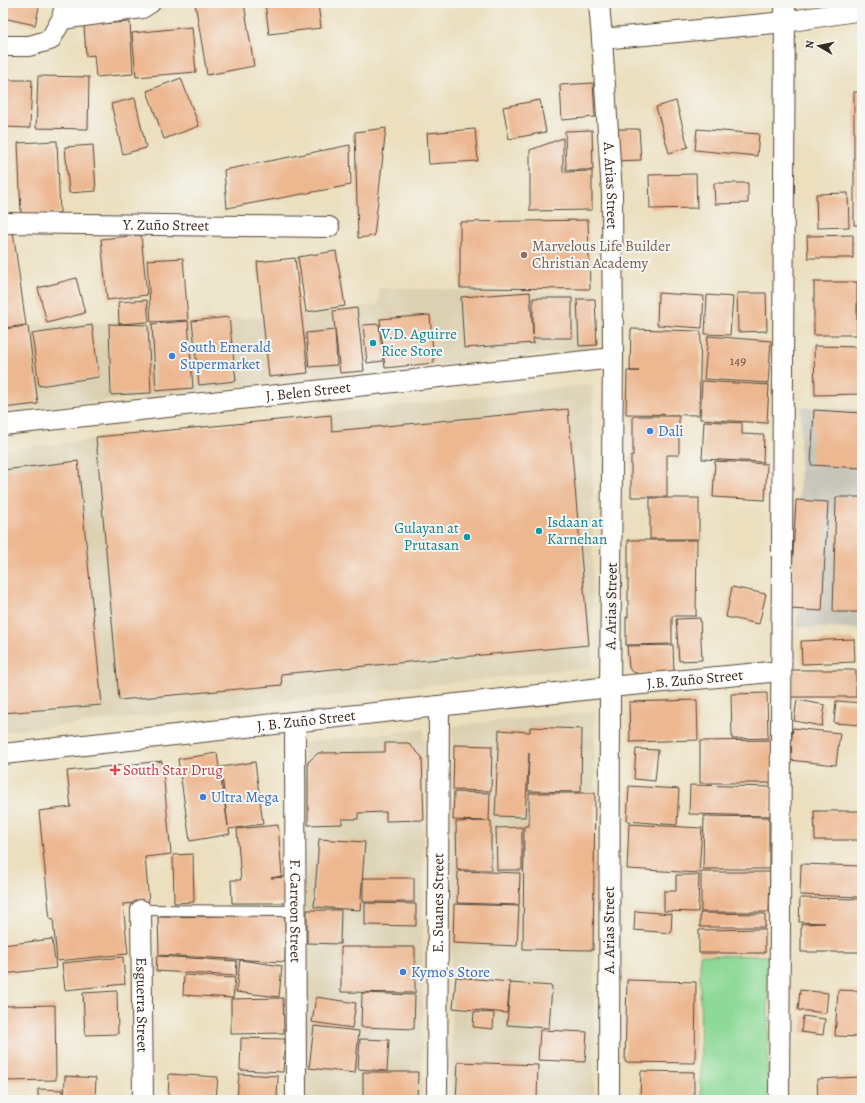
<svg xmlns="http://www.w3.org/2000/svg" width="865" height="1103" font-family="Alegreya,serif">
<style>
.built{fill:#dbd0b1}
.industrial{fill:#c7c5b8}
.green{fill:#8dd997;stroke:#64825a}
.building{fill:#edb790}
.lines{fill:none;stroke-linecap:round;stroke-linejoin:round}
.lane-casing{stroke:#554536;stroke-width:12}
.street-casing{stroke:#554536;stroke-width:22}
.lane{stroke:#fff;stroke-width:10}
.street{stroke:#fff;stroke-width:20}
.education-dot{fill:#8d6e63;stroke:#f6f6f2;stroke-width:1.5}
.culture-dot{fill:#0f9aa8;stroke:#f6f6f2;stroke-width:1.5}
.shop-dot{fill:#3f7fe0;stroke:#f6f6f2;stroke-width:1.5}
.health-dot{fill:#e0444e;stroke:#f6f6f2;stroke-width:1.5}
.labels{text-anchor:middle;stroke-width:4;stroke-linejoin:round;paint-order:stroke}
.number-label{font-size:13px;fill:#684d3a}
.street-label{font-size:15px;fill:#3b2a1e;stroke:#f6f6f2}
.education-label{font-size:15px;fill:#785e54;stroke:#f6f6f2;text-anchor:start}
.culture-label{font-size:15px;fill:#0d838f;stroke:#f6f6f2;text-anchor:start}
.shop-label{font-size:15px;fill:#366cbe;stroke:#f6f6f2;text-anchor:start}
.health-label{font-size:15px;fill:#be3a42;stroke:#f6f6f2;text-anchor:start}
</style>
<rect width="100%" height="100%" fill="#f6f6f2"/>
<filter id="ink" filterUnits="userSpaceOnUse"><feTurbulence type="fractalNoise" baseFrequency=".025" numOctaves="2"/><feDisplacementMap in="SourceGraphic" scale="8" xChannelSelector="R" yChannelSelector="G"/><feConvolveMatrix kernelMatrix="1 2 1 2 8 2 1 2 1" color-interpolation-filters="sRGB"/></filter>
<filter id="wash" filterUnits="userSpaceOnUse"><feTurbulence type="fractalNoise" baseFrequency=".012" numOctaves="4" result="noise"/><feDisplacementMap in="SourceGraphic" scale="16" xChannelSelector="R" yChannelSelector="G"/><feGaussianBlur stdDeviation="0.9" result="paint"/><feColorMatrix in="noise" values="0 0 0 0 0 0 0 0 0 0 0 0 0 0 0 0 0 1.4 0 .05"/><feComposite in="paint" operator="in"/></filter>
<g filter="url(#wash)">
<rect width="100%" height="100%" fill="#ebdfbe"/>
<g class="built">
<path d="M379,288L596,293L594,348L3,412V329L29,325L109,322L150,323L261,317L378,305Z"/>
<path d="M593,384L592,667L3,732V450Z"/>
<path d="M595,711L594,1100H451L453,726Z"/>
<path d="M424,729L422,1100H305L304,743Z"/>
</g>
<path class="industrial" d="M801,407L862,410V629L797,627Z"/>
<path class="green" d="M700,955L768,956V1100H701Z"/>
<g id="blocks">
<g class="building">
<path d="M3,3H40L35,25L3,18Z"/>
<path d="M195,3H218V5L244,3L254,66L207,75Z"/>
<path d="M265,3H318L321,28L269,34Z"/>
<path d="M130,22L133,74L96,77L94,55L86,56L84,25Z"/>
<path d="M192,27L196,72L136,77L132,33Z"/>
<path d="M38,76L89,77L88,129L36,128Z"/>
<path d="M181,78L199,126L164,139L147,91Z"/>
<path d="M3,80H32L30,128L3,127Z"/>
<path d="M593,83L595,117L562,120L560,85Z"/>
<rect x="854" y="92" width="8" height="133"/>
<path d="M135,98L146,148L123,154L111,104Z"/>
<path d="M540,100L546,132L509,139L503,107Z"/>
<path d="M676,101L688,147L669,153L656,107Z"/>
<path d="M386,128L374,236L358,238L355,132Z"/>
<path d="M475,129L478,161L429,164L427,133Z"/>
<path d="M613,129H639L641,160L614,161Z"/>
<path d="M697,129L759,134L757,156L695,150Z"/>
<path d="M592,130L593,170H566L565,131Z"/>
<path d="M563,138V172L592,171V210L530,211V150Z"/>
<path d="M57,141L60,213L21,214L18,143Z"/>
<path d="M93,145L96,191L69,193L65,147Z"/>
<path d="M350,145L351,185L227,208L224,170Z"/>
<path d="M696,174L697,208L650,209L649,175Z"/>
<path d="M714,183H748V203L715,204Z"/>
<path d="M848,193L849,227L817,228L816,194Z"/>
<path d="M588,220L590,289L460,288V222Z"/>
<path d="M13,231L26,325L3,328V232Z"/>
<path d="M141,235L147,295L107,300L101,239Z"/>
<path d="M853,235V258H808L807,236Z"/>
<path d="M861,250H862V335H857Z"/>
<path d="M336,251L345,306L306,312L298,257Z"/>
<path d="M183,258L188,320L151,322L147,260Z"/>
<path d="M295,258L308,373L269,377L257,262Z"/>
<path d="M76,278L85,313L47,323L38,288Z"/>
<rect x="814" y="282" width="43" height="53"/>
<path d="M530,292L533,335V298H572V338H533L534,343L464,348L461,297Z"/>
<path d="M658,293L704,296L702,328L657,325Z"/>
<path d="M737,293H766L767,331L738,332Z"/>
<path d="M707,295L733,297L730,335L705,334Z"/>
<path d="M577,299H595L597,345L579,346Z"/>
<path d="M147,300L149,322L119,324L118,302Z"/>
<path d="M357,308L364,371L340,373L333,311Z"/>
<path d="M430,315L434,363L385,368L380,319Z"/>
<path d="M229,317L236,381L199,385L192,321Z"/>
<path d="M188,321L193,388L156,391L152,324Z"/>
<path d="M109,324L148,325L151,393L111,395Z"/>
<path d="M379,324L383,361L367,363L363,325Z"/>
<path d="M92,325L99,377L39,386L32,334Z"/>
<path d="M28,326L38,404L3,408V329Z"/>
<path d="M631,329L701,331L699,415L626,414L627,371H639H630Z"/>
<path d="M335,330L337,365L309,367L306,333Z"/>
<path d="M708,336L771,341L768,383L704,379Z"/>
<path d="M814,346L862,347V394L815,395Z"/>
<path d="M702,381L769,385L767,423L700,419Z"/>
<path d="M568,409L589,645L281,674L282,685L119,700L96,437L331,415L332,431Z"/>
<path d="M814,410L862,413V468L811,465Z"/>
<path d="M633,416H679V455H667V497H631V456H633Z"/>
<path d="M704,421L742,423V434L764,435L763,462L702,459Z"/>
<path d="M78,461L102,705L3,713V470Z"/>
<path d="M715,461L767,464L765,500L713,497Z"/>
<path d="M836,497H862V612H833Z"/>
<rect x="650" y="498" width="49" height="41"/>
<path d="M796,500L828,502L822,611L790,609Z"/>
<path d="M628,540H697L696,616H672V644L626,645V617H628Z"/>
<path d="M732,587L766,594L759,624L726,617Z"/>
<path d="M700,618L702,660L679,661L676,619Z"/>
<path d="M854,639L855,662L802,664L801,641Z"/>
<path d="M673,645L674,672L639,674L631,671L629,668L627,646Z"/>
<rect x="788" y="670" width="68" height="27"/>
<path d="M767,693L768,738L732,739L731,694Z"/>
<path d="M697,700L698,740L630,742L629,702Z"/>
<path d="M797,700L825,705L822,726L794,721Z"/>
<path d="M836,701L862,703V725L834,723Z"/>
<path d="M530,727L582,729L581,792L528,791L529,753L525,817L495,816L499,730L530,732Z"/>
<path d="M793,728L840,733L836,765L789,760Z"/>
<path d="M772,740V783H700V741Z"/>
<path d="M385,743H408L422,757L424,820L386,821V812L358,813V819H342V824L308,825V762L318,753L385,752Z"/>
<path d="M454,745L492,746L491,791L453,790Z"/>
<path d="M636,749L658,750L655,781L634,779Z"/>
<path d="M217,753L228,826L221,767L255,762L263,824L229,829L230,834L190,841L178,759Z"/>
<path d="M162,761L171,854L145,857L149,902L123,904L128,954L57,961L53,919L50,920L39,811L71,807L67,771Z"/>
<path d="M690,785L771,787L770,816L689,814Z"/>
<path d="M629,786L679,789L677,825L627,821Z"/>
<path d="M454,792L490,793L489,821H491V870H457L456,822L487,821L453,820Z"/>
<path d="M529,793H595L593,950L523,949L524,826H529Z"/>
<path d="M814,811H862V840H815Z"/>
<path d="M704,816L769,817V869H703Z"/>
<path d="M629,824L702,828L699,873L627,869Z"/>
<path d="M278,825L282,876L271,878L287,877L289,903H232L231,880H241L237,829Z"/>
<path d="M522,827V870H497L496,828Z"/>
<path d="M319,839L365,842L360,910L314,907Z"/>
<path d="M193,854L194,902L174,903L173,855Z"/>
<path d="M801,864L862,866V897L800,895Z"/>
<path d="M458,871L520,873L519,905L457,903Z"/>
<path d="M701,872H770L769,912H701Z"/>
<path d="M676,875H699L698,912L664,911V891H676Z"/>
<rect x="363" y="878" width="51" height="24"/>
<path d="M800,898L862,899V952H801V924L825,923L799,922Z"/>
<path d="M365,903L416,904V926L365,925Z"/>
<path d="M454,904L519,906L517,946L453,943Z"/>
<path d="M307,910H341L340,944L307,943Z"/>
<path d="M635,911L672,914L671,933L634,930Z"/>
<path d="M700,913L765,914V927H700Z"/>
<path d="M285,915V962L159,955L158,917Z"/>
<path d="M765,929V953H699V930Z"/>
<path d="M52,939L56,968L3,974V945Z"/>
<path d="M341,947H415V993L341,992Z"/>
<path d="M157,956L237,961L236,976L156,971Z"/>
<path d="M123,957L125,984L65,990L62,963Z"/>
<path d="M240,960L282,966L279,997L236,992Z"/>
<path d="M184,975L235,978L233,998L183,995Z"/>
<path d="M456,977L510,982L507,1013L453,1008Z"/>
<path d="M627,980L696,982L695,1063L625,1062Z"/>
<path d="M510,983L552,986L549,1028L507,1025Z"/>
<path d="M800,990L828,993L826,1013L798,1010Z"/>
<path d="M838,990L862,991V1037L835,1036Z"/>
<path d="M117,991L118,1034L85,1035L83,993Z"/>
<path d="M362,993L415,995L414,1029L361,1027Z"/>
<path d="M316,997L356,1003L352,1028L312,1022Z"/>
<path d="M283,998L284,1033L231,1034V999Z"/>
<path d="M55,1005L56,1080L3,1081V1006Z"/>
<path d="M474,1012L494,1013L493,1029L473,1027Z"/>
<path d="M803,1016L825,1019L823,1035L801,1032Z"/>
<path d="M314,1026L359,1031L355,1073L309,1068Z"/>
<path d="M540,1030L587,1032L585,1062L538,1060Z"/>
<path d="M241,1038L285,1039L283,1072L240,1070Z"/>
<path d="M360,1039L389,1040L387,1071L358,1069Z"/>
<path d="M458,1062L538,1065L537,1100H456Z"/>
<path d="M641,1071L694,1072V1100H658V1098H640Z"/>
<path d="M363,1072H418L417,1100H363Z"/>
<path d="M169,1074L218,1077L216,1100H168Z"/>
<path d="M239,1074L278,1076L277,1100H237Z"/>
<path d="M65,1076L96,1078L95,1098L109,1099V1100H64Z"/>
<path d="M862,1077V1100H818L817,1079Z"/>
<path d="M38,1089L63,1090V1100H38Z"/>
</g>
</g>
</g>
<g filter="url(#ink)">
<use href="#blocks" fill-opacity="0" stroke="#554536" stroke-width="1"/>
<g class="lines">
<g class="lane-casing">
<path id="lane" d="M141,910L296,911"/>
</g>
<g class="street-casing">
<g id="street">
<path id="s1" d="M599,3L602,39L612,194L613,358L610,687L609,1100"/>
<path d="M62,19L142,8L150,3"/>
<path d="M602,39L785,22L862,10"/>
<path d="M3,46H29L50,40L62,19L65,3"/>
<path id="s2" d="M3,223L329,227"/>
<path id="s3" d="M3,425L613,358"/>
<path id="s4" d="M295,722L296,1100"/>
<path id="s5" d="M3,754L610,687L781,671"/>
<path id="s6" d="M141,910L143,1100"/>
<path id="s7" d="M437,1100L439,706"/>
<path d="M779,1100L785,3"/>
</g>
</g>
<use href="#lane" class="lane"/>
<use href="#street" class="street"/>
</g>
</g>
<circle class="education-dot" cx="524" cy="255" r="4"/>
<g class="culture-dot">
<circle cx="373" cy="343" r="4"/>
<circle cx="539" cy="531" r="4"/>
<circle cx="467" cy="537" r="4"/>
</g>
<g class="shop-dot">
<circle cx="172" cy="356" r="4"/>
<circle cx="650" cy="431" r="4"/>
<circle cx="203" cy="797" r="4"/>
<circle cx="403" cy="972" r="4"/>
</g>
<path class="health-dot" d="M113 764h4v4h4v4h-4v4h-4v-4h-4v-4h4z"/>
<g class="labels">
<g class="number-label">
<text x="738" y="365">149</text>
</g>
<g class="street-label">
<text dy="5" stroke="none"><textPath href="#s1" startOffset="183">A. Arias Street</textPath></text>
<text dy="5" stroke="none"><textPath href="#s2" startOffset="163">Y. Zuño Street</textPath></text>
<text dy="5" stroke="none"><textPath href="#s3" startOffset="307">J. Belen Street</textPath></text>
<text transform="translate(611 606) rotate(-89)" y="5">A. Arias Street</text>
<text dy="5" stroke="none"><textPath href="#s5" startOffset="696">J.B. Zuño Street</textPath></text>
<text dy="5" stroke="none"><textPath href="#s5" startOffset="305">J. B. Zuño Street</textPath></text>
<text dy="5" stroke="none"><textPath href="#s7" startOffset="197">E. Suanes Street</textPath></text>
<text dy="5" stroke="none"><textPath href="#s4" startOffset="189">F. Carreon Street</textPath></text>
<text transform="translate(609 930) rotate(-90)" y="5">A. Arias Street</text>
<text dy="5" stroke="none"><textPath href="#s6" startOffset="95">Esguerra Street</textPath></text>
</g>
<g class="education-label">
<text x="532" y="251">Marvelous Life Builder<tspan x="532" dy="17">Christian Academy</tspan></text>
</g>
<g class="culture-label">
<text x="381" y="339">V.D. Aguirre<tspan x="381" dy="17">Rice Store</tspan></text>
<text x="547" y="527">Isdaan at<tspan x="547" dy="17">Karnehan</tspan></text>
<text x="459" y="533" text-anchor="end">Gulayan at<tspan x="459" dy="17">Prutasan</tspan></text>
</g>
<g class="shop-label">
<text x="180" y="352">South Emerald<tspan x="180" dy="17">Supermarket</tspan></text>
<text x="658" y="436">Dali</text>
<text x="211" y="802">Ultra Mega</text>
<text x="411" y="977">Kymo's Store</text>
</g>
<g class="health-label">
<text x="123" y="775">South Star Drug</text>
</g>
</g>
<rect width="865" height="1103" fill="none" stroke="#f6f6f2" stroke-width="16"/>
<g transform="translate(819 46) rotate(279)" stroke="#f6f6f2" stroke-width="3" paint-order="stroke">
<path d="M0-3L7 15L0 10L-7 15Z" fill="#3b2a1e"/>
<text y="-6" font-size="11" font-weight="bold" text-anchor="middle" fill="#3b2a1e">N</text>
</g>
</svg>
